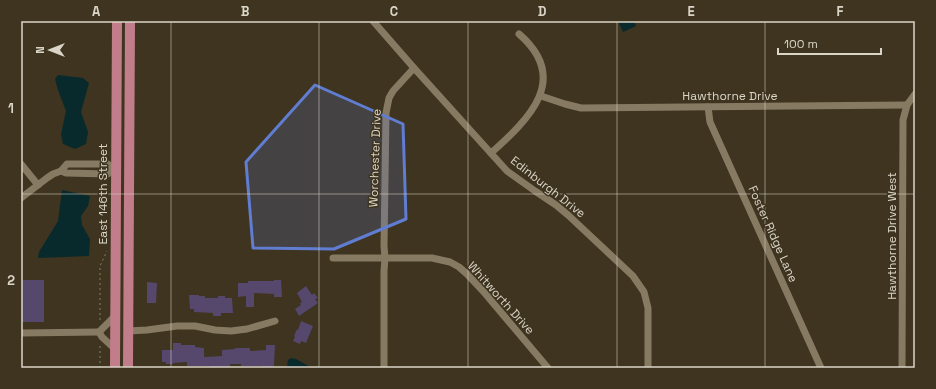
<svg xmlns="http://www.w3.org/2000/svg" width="936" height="389" font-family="'Space Grotesk',sans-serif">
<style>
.water{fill:#092a2c}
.building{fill:#56476c}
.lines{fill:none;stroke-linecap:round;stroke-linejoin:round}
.path{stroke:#88806f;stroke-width:1;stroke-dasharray:2 3;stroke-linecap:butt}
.minor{stroke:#867a63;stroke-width:7}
.primary{stroke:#c17d8a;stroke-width:10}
.marked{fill:#607dd2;fill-opacity:0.2;stroke:#607dd2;stroke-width:3;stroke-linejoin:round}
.grid{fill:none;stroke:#dbd5c8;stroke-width:1;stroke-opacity:0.55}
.labels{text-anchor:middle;stroke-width:3;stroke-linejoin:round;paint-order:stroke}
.street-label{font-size:12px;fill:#dbd5c8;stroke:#3e341f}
.neatline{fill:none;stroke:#dbd5c8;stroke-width:1.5}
.grid-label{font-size:13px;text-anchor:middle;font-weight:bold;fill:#dbd5c8}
</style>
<rect width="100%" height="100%" fill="#3e341f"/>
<g class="water">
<path d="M618,21H634L636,26L623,32Z"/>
<path d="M58,75L83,78L89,83L81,112L88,132L86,144L75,149L63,144L61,134L66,111L58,90L55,79Z"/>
<path d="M62,190L90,196L88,206L81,216L82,225L90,239L89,256L38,258L39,252L58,221Z"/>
<path d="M291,358L296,359L312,368H287L288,360Z"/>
</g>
<g class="building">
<rect x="21" y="280" width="23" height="42"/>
<path d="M274,280H281L282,297H274V294L254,293V307H246V296L238,297V283H248V281H274Z"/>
<path d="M147,282L157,283L156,303H147Z"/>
<path d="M306,286L312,295L314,293L318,298L315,299L318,303L299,316L295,309L301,305L300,303L302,302L297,293Z"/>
<path d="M189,295H199V296H205V298H218V296H225V298H232L233,313H221V316H213V313L194,312V309H190Z"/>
<path d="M301,321L313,326L306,343L301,341L300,344L293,341L295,337L294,336L297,329L298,330Z"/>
<path d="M173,343H181V345H195V347L204,348V357L222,356V350L235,349V348H250V351L266,350V345H275L274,366H271V368H262V366H241V364H230V368H210V366H187V362L173,363V364H166V362H162V350H173Z"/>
</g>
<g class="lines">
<g class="path">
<path d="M100,320V266L107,251"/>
<path d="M100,346V368"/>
</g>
<g class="minor">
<path d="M373,21L414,68L507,171L535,191L556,205L568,215L633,276L644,292L648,308V368"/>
<path d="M541,96L565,104L581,108L907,105"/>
<path d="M708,107L710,122L821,368"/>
<path d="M491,153C529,119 571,79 519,34"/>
<path d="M21,164L38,185"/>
<path d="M61,171L66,173L108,174L111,169"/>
<path d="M21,198L47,178L53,174L61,171L67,164H108L111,169"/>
<path d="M333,258H432L450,262L459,267L467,274L483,291L548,368"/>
<path d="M128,331L147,330L177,326H195L215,330L231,331L247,329L275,321"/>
<path d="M99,332L116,315"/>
<path d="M99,332L102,337L115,349"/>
<path d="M21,333L99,332"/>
<path d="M384,368V271L385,258L384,246L386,113L389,98L393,91L414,68"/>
<path d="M902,368L903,120L907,105L915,94"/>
</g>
<g class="primary">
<path d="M115,368L117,21"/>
<path d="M128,368L130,21"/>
</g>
</g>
<path class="marked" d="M315,85L403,124L406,219L334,249L253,248L246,162Z"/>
<path class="grid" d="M171,21V368M319,21V368M468,21V368M617,21V368M765,21V368M21,194H915"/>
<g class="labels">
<g class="street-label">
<text x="730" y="100">Hawthorne Drive</text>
<text transform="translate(375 158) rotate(-88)" y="4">Worchester Drive</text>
<text transform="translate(548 187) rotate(38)" y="4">Edinburgh Drive</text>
<text transform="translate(103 194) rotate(-90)" y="4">East 146th Street</text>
<text transform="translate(773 234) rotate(66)" y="4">Foster Ridge Lane</text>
<text transform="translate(892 236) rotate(-90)" y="4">Hawthorne Drive West</text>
<text transform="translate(501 298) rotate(48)" y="4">Whitworth Drive</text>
</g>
</g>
<rect width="936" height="389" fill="none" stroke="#3e341f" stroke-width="44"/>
<g transform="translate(50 50) rotate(270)" stroke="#3e341f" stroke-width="3" paint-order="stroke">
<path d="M0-3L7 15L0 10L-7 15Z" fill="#dbd5c8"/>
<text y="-6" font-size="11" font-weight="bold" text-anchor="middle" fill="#dbd5c8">N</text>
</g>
<path d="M778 48v6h103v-6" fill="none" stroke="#dbd5c8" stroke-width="2"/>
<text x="784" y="48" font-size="12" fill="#dbd5c8" stroke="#3e341f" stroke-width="3" paint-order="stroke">100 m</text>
<rect x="22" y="22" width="892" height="345" class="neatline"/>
<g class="grid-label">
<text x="96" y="16">A</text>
<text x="245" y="16">B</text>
<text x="394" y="16">C</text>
<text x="542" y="16">D</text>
<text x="691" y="16">E</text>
<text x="840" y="16">F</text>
<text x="11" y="113">1</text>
<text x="11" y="285">2</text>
</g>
</svg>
